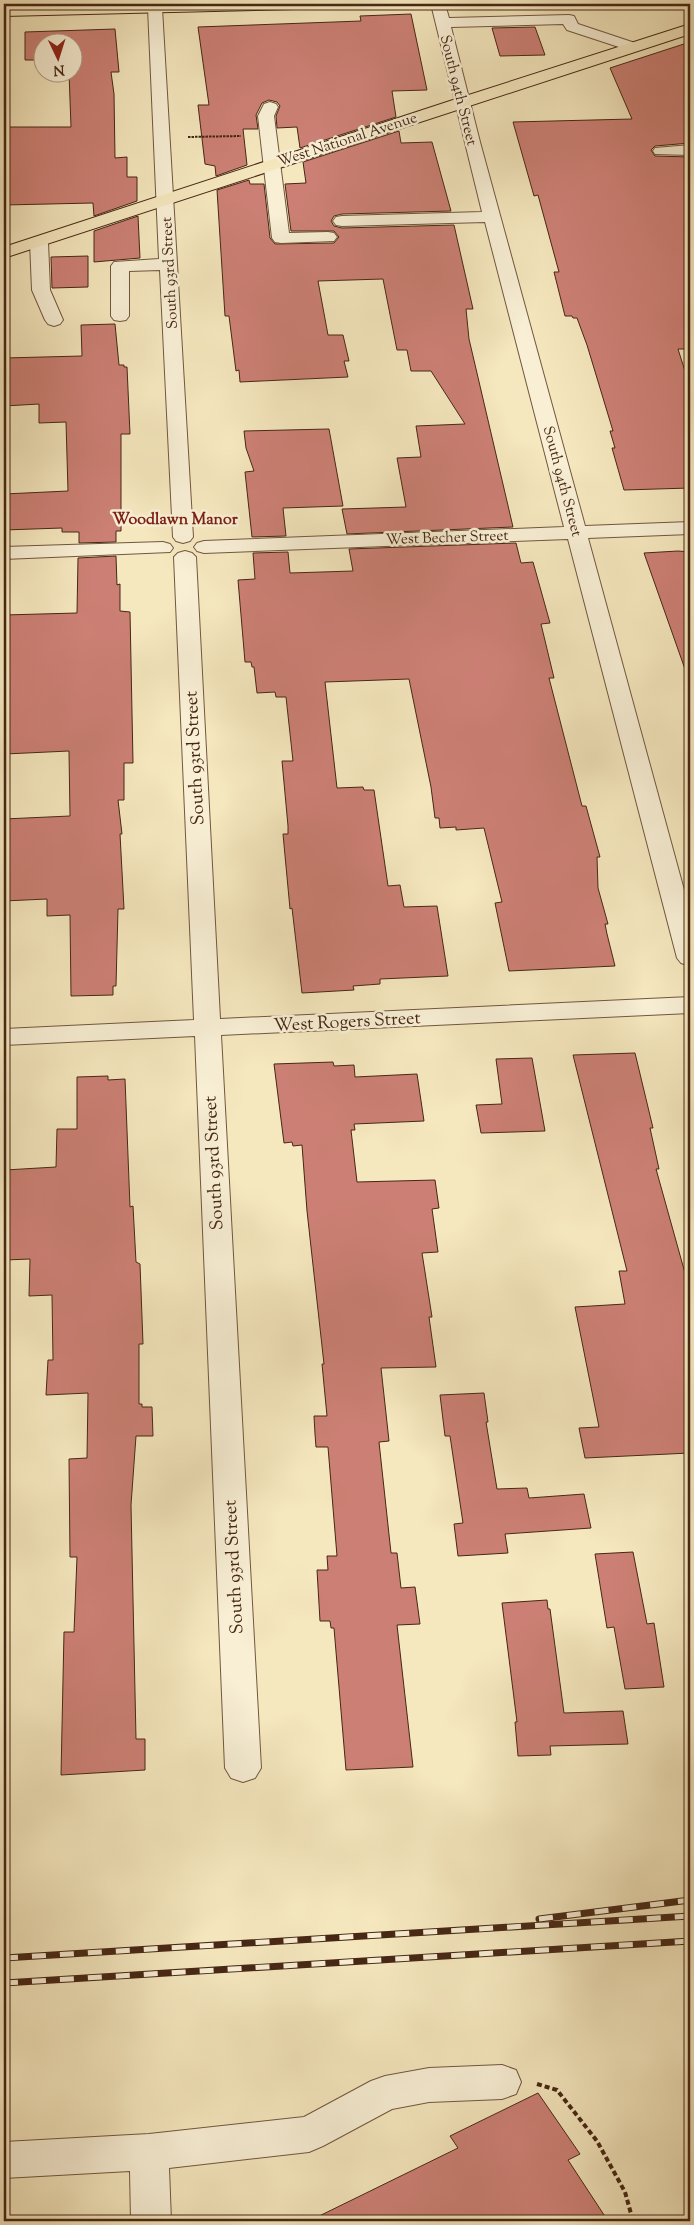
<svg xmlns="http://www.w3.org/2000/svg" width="694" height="2225" font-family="'Sorts Mill Goudy',serif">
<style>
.building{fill:#cc8075;stroke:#462714}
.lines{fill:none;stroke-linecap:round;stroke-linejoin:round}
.minor-casing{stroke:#72573e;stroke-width:2}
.major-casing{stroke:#462714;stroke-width:2}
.path-far1{stroke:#462714;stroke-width:2;stroke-dasharray:2.5 1;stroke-linecap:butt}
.path{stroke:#462714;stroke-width:4;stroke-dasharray:5 3;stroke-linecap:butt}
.minor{fill:#f8efd5;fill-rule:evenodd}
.major{fill:#f5e7be;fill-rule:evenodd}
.rail-casing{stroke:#462714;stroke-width:7}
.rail{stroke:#f8efd5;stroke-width:5;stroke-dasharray:14;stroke-linecap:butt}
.labels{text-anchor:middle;stroke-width:5;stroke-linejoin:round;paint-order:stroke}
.far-street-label{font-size:15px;fill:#462714;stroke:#f8efd5}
.far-quarter-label{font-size:16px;font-weight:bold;fill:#7a1f14;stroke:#f8efd5}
.street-label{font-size:18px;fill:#462714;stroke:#f8efd5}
</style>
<rect width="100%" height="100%" fill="#f5e7be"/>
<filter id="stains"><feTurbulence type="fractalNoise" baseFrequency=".004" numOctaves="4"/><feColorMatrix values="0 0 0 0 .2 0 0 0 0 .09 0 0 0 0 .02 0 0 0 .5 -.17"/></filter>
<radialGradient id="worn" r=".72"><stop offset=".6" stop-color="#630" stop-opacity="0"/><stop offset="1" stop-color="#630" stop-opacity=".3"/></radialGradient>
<g class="building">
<path d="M411,14L427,90L392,91L396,117L300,148L297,127L277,128L276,116L280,106L277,102L269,100L262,103L256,115L258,129H243L247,165L216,176L215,166L205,164L198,105H209L198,27L361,21L360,16Z"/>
<path d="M535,27L545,55L500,56L492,28Z"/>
<path d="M115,29L119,72H111L114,94L115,158L127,157V177H137V201L94,216L93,203L4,205V127H71L69,72H72V42H42V60H25V32Z"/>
<path d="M690,42V143L655,146L651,150L655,156L690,157V349H678L690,387V488L624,490L612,448H615L610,431H613L587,345L577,318H573L572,316H565L554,272H559L538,195L534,196L513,122L632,119L610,68Z"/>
<path d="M399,131L401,143L432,142L451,211L342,214L334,216L331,221L334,226L342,228L454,225L473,309H466L469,339L513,527L347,534L342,509L406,507L397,458L421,457L416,426L465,424L431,371H411L407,350H397L383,279L318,281L328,335H343L349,361H344L348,377L240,382L239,370L236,371L229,316H225L217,190L249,180L250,184H264L270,238L275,244L334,243L339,237L334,231H291L285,184L306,183L303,162Z"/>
<path d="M138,216L140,258L94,262V231Z"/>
<path d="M88,256V287L52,288L51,257Z"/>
<path d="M115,324L119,365H124V367H127L130,434H121V531H116V542L79,543V532H62V528L4,530V494L68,491L66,422L39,423V404L4,406V358L82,356L81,325Z"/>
<path d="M329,429L343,506L283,508L286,536L252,537L245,472L254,471L246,448L244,431Z"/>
<path d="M516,543L521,563L533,562L550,623L541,624L554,678H549L582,806H586L600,857H597L598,888L608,924H605L607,934L615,966L509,971L495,903L502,902L484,828L456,830V827L440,828L439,818H435L431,787L409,679L325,682L337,788L363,787L364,790H374L388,886L400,885L404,907L437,906L448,976L380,979V984L353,986L354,990L302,993L292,908L290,909L283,834H288V826L282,761H293L286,697H276L275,692L257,693L254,667H252L251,662H245L238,580L255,579L253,553L288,552L290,573L353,571L349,549Z"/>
<path d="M678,551L690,552V671L686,672L644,553Z"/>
<path d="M116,556L117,585L120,584V611L130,612L133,763H124V800H118L122,834H120L124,909H118L116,986H113V995L71,996L70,915L47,916V899L4,901V819L70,816L69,751L5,754L4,615L77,613L78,558Z"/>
<path d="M635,1053L653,1128H650L659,1169H656L690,1291V1453L585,1458L579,1428L599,1427L575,1307L625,1304L619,1271H627L573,1055Z"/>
<path d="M532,1058L545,1131L481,1133L476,1105L502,1104L496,1059Z"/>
<path d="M333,1062L334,1066L354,1065L355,1077L417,1074L424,1121L354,1124L355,1130H351L357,1182L435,1180L439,1208L432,1209L438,1252L422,1253L432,1317H429L436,1367L381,1368L389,1441L379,1442L391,1553H397L401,1588L415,1587L420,1624L397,1625L413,1767L346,1770L334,1628H331L330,1621H320L317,1570H328L327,1556H337L328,1447H316L315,1434L314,1416H327L322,1364H324L307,1211L302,1145L293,1146L292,1142L284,1143L274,1064Z"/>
<path d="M108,1076V1080L125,1079L130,1207L133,1206L136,1262L140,1264L143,1344H139V1404H142V1407H152L153,1436H136L131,1505L136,1739H145V1770L61,1775L64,1632H74L77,1557H70L69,1459L87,1458L88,1393L46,1395L48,1360H53L52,1295L29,1296L30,1259L5,1260V1170L56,1167L57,1129H77V1077Z"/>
<path d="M484,1393L488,1422H486L497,1489L527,1488L529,1498L584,1494L591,1528L505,1534L508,1553L458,1556L454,1524L463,1523L450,1436H445L440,1395Z"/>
<path d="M633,1552L647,1624L654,1623L664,1687L625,1689L614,1627L607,1628L595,1554Z"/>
<path d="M547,1600L548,1609H550L564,1713L623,1711L628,1744L550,1746L551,1755L518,1756L515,1722H517L502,1603Z"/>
<path d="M538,2093L580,2154L568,2160L608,2221H309L458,2148L450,2136Z"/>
</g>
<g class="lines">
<g class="minor-casing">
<g id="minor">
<path d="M156,4L162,8L193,537L190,541L183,543L176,541L173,537L160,270L129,271V316L126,320L120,321L114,320L111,316V266L114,262L159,259L148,8L150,5Z"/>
<path d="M431,4H445L449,18L569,15L574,16L578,24L638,44L641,47L638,50H628L567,30L563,24L451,27L480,142L585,526L690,522V534L588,538L690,912V966L681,963L677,958L568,539L204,553L197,551L194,547L197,543L204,541L564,527L485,222L342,226L336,225L333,221L336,217L342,216L482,212Z"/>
<path d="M270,102L276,104L278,107L274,116L289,233L328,232L334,233L337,237L334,241L281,243L275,242L272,238L258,116L264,104Z"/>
<path d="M690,145V155L655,154L653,151L655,148Z"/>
<path d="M39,237L45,238L48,242L50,290L63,320L60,324L54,326L48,324L45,320L32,290L30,242L33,238Z"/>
<path d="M163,542L170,544L173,548L170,552L4,559V547Z"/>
<path d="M185,551L192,553L196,557L220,1019L690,997V1013L221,1035L261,1768L255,1778L243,1782L231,1778L225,1768L195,1036L4,1045V1029L194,1020L174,557L178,553Z"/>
<path d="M502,2065L516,2070L521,2082L516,2094L502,2099L429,2102L392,2109L323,2146L309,2152L169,2168L171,2221H131L130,2171L4,2178V2142L149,2134L304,2117L371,2081L385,2076L429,2068Z"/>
</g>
</g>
<g class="major-casing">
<g id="major">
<path d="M162,4H342L340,7L335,8L4,16V8Z"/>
<path d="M690,24V34L4,258V247L456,99Z"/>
</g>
</g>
<path class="path-far1" d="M188,137L241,136"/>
<path class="path" d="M537,2084L557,2090L597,2141L625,2192L633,2221"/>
<use href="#minor" class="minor"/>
<use href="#major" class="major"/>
<g class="rail-casing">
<g id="rail">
<path d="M539,1919L690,1900"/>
<path d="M4,1958L690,1916"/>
<path d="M4,1983L690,1941"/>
</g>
</g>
<use href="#rail" class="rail"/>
</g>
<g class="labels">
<g class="far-street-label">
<text transform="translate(459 90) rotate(76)" y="5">South 94th Street</text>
<text transform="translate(347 139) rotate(-18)" y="5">West National Avenue</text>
<text transform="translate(169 273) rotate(-93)" y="5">South 93rd Street</text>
<text transform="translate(563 481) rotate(75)" y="5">South 94th Street</text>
<text transform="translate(447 537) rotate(-2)" y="5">West Becher Street</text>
</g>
<g class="far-quarter-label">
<text x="175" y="524">Woodlawn Manor</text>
</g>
<g class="street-label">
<text transform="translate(194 758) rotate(-93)" y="6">South 93rd Street</text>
<text transform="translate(347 1021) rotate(-3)" y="6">West Rogers Street</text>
<text transform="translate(213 1163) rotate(-93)" y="6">South 93rd Street</text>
<text transform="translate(233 1567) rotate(-93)" y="6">South 93rd Street</text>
</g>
</g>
<rect width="694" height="2225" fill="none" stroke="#f5e7be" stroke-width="20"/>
<rect x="5" y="5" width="684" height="2215" fill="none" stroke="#462714" stroke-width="2.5"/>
<rect x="10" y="10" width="674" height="2205" fill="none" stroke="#462714"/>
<g transform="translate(58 58) rotate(176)"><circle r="24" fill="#f8efd5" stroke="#b19f88"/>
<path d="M0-4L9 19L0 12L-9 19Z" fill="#8f2418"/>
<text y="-8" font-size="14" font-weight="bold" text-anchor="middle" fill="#462714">N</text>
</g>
<rect width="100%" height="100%" filter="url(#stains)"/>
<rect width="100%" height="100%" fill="url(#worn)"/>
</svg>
